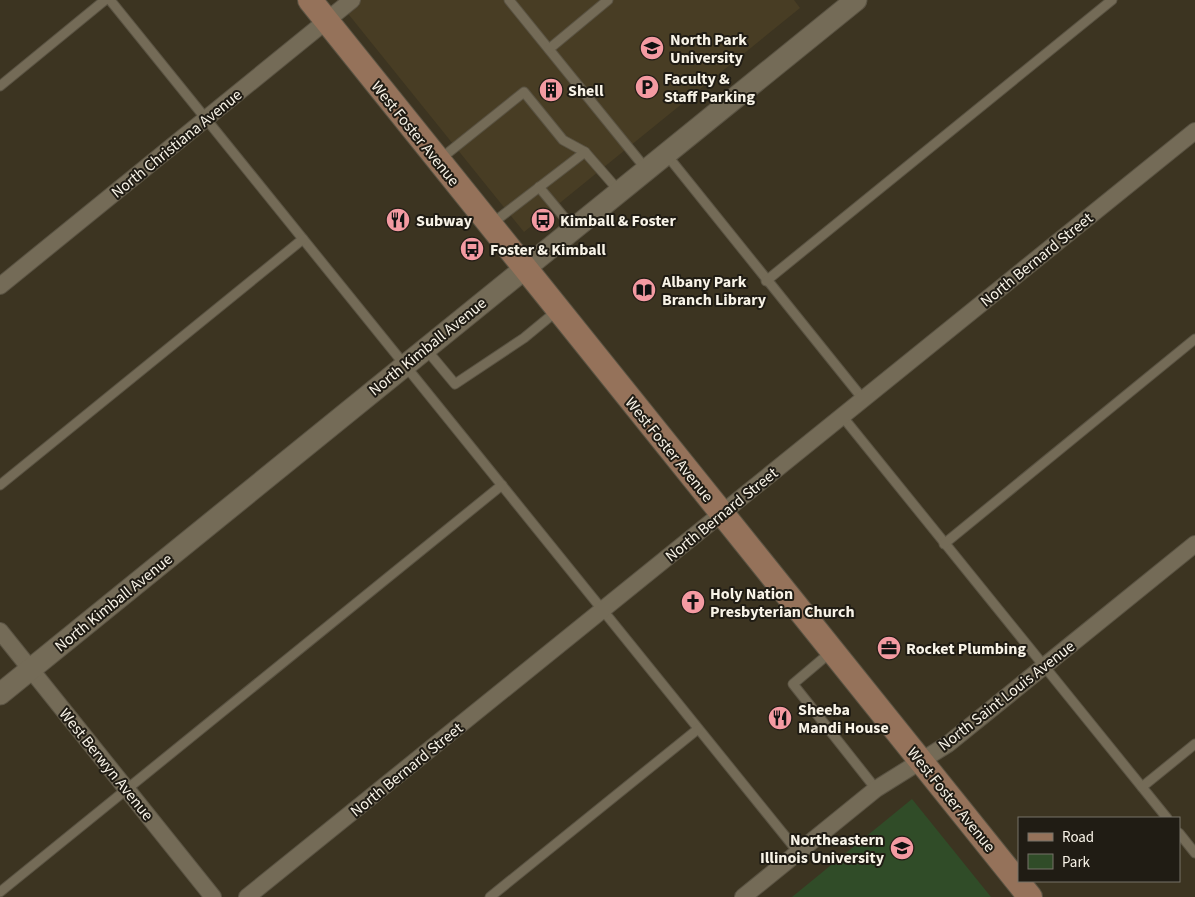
<svg xmlns="http://www.w3.org/2000/svg" width="1195" height="897" font-family="'Source Sans 3',sans-serif">
<style>
.built{fill:#483d24}
.green{fill:#304c28}
.lines{fill:none;stroke-linecap:round;stroke-linejoin:round}
.service-casing{stroke:#5a5343;stroke-width:11}
.minor-casing{stroke:#5a5343;stroke-width:18}
.tertiary-casing{stroke:#5a5343;stroke-width:23}
.secondary-casing{stroke:#5a5343;stroke-width:26}
.service{stroke:#746b57;stroke-width:9}
.minor{stroke:#746b57;stroke-width:16}
.tertiary{stroke:#746b57;stroke-width:21}
.secondary{stroke:#95725a;stroke-width:24}
.labels{text-anchor:middle;stroke-width:4;stroke-linejoin:round;paint-order:stroke}
.poi-label{font-size:16px;font-weight:bold;fill:#f8f3e7;stroke:#201c14;text-anchor:start}
.street-label{font-size:16px;fill:#f8f3e7;stroke:#201c14}
</style>
<rect width="100%" height="100%" fill="#3c3421"/>
<path class="built" d="M337,0H794L800,8L524,232Z"/>
<path class="green" d="M912,799L991,897H792Z"/>
<g class="lines">
<g class="service-casing">
<g id="service">
<path d="M110,0L798,852"/>
<path d="M509,0L646,169"/>
<path d="M549,49L608,0"/>
<path d="M0,86L105,0"/>
<path d="M666,154L863,399"/>
<path d="M439,160L524,92L563,140L585,152"/>
<path d="M539,187L573,228"/>
<path d="M490,225L585,152L619,191"/>
<path d="M766,281L1112,0"/>
<path d="M425,348L455,384L524,338L558,310"/>
<path d="M842,416L1167,818"/>
<path d="M0,485L303,239"/>
<path d="M944,544L1195,339"/>
<path d="M832,651L793,684L876,789"/>
<path d="M1142,787L1195,744"/>
<path d="M1179,833L1195,853"/>
<path d="M0,892L502,485"/>
<path d="M490,897L698,729"/>
</g>
</g>
<g class="minor-casing">
<g id="minor">
<path d="M0,286L352,0"/>
<path d="M0,631L213,897"/>
<path d="M247,897L1195,131"/>
<path d="M743,897L876,789L948,744L1195,544"/>
</g>
</g>
<g class="tertiary-casing">
<path id="tertiary" d="M0,694L856,0"/>
</g>
<g class="secondary-casing">
<path id="secondary" d="M310,0L1030,897"/>
</g>
<use href="#service" class="service"/>
<use href="#minor" class="minor"/>
<use href="#tertiary" class="tertiary"/>
<use href="#secondary" class="secondary"/>
</g>
<defs>
<g id="university-disc" transform="scale(1.25)"><circle r="9.5" fill="#f49aa2" stroke="#201c14"/><path d="M0-5L7-2L0 1L-7-2ZM-4 1L0 2.5L4 1V4Q0 6-4 4Z" fill="#111"/></g>
<g id="parking-disc" transform="scale(1.25)"><circle r="9.5" fill="#f49aa2" stroke="#201c14"/><path d="M-3.5-5.5H1a3.5 3.5 0 0 1 0 7H-1V5.5H-3.5ZM-1-3.4V-.6H.8a1.4 1.4 0 0 0 0-2.8Z" fill="#111"/></g>
<g id="building-disc" transform="scale(1.25)"><circle r="9.5" fill="#f49aa2" stroke="#201c14"/><path d="M-4-6H4V6H1V3H-1V6H-4ZM-2.5-4.3h1.7v1.8h-1.7ZM.8-4.3h1.7v1.8H.8ZM-2.5-1h1.7V.8h-1.7ZM.8-1h1.7V.8H.8Z" fill="#111"/></g>
<g id="restaurant-disc" transform="scale(1.25)"><circle r="9.5" fill="#f49aa2" stroke="#201c14"/><path d="M-5-6h1v4h1v-4h1v4h1v-4h1v5L-1.5 .5V6h-2V.5L-5-1ZM5-6V6H3V1.5H1.5Q1.5-4 5-6Z" fill="#111"/></g>
<g id="bus-disc" transform="scale(1.25)"><circle r="9.5" fill="#f49aa2" stroke="#201c14"/><path d="M-5-6H5V4H4V6H2V4H-2V6H-4V4H-5ZM-3.5-4V0h7V-4ZM-3.5 1.2v1.5H-2V1.2ZM2 1.2v1.5H3.5V1.2Z" fill="#111"/></g>
<g id="library-disc" transform="scale(1.25)"><circle r="9.5" fill="#f49aa2" stroke="#201c14"/><path d="M-6-4Q-3-5.5-.7-3.5V5Q-3 3-6 4ZM6-4Q3-5.5 .7-3.5V5Q3 3 6 4Z" fill="#111"/></g>
<g id="church-disc" transform="scale(1.25)"><circle r="9.5" fill="#f49aa2" stroke="#201c14"/><path d="M-1.2-6h2.4v3.5h3.3v2.4h-3.3V6h-2.4V-.1h-3.3v-2.4h3.3Z" fill="#111"/></g>
<g id="office-disc" transform="scale(1.25)"><circle r="9.5" fill="#f49aa2" stroke="#201c14"/><path d="M-6-3h4V-5.5h4V-3h4V5H-6ZM-1-4.5V-3h2v-1.5ZM-6 0V1H6V0Z" fill="#111"/></g>
</defs>
<g fill-rule="evenodd">
<use href="#university-disc" x="652" y="48"/>
<use href="#parking-disc" x="647" y="87"/>
<use href="#building-disc" x="551" y="90"/>
<use href="#restaurant-disc" x="398" y="220"/>
<use href="#bus-disc" x="543" y="220"/>
<use href="#bus-disc" x="472" y="249"/>
<use href="#library-disc" x="644" y="290"/>
<use href="#church-disc" x="693" y="602"/>
<use href="#office-disc" x="889" y="648"/>
<use href="#restaurant-disc" x="780" y="718"/>
<use href="#university-disc" x="902" y="848"/>
</g>
<g class="labels">
<g class="poi-label">
<text x="670" y="45">North Park<tspan x="670" dy="18">University</tspan></text>
<text x="664" y="84">Faculty &amp;<tspan x="664" dy="18">Staff Parking</tspan></text>
<text x="568" y="96">Shell</text>
<text x="416" y="226">Subway</text>
<text x="560" y="226">Kimball &amp; Foster</text>
<text x="490" y="255">Foster &amp; Kimball</text>
<text x="662" y="287">Albany Park<tspan x="662" dy="18">Branch Library</tspan></text>
<text x="710" y="599">Holy Nation<tspan x="710" dy="18">Presbyterian Church</tspan></text>
<text x="906" y="654">Rocket Plumbing</text>
<text x="798" y="715">Sheeba<tspan x="798" dy="18">Mandi House</tspan></text>
<text x="884" y="845" text-anchor="end">Northeastern<tspan x="884" dy="18">Illinois University</tspan></text>
</g>
<g class="street-label">
<text transform="translate(416 133) rotate(51)" y="6">West Foster Avenue</text>
<text transform="translate(176 143) rotate(-39)" y="6">North Christiana Avenue</text>
<text transform="translate(1036 259) rotate(-39)" y="6">North Bernard Street</text>
<text transform="translate(427 346) rotate(-39)" y="6">North Kimball Avenue</text>
<text transform="translate(670 449) rotate(51)" y="6">West Foster Avenue</text>
<text transform="translate(721 514) rotate(-39)" y="6">North Bernard Street</text>
<text transform="translate(113 602) rotate(-39)" y="6">North Kimball Avenue</text>
<text transform="translate(1006 695) rotate(-38)" y="6">North Saint Louis Avenue</text>
<text transform="translate(107 764) rotate(51)" y="6">West Berwyn Avenue</text>
<text transform="translate(406 769) rotate(-39)" y="6">North Bernard Street</text>
<text transform="translate(952 799) rotate(51)" y="6">West Foster Avenue</text>
</g>
</g>
<rect x="1018" y="817" width="162" height="65" fill="#201c14" stroke="#767268"/>
<rect x="1028" y="833" width="25" height="8" fill="#95725a" stroke="#767268"/>
<text x="1062" y="842" font-size="15" fill="#f8f3e7">Road</text>
<rect x="1028" y="854" width="25" height="15" fill="#304c28" stroke="#767268"/>
<text x="1062" y="867" font-size="15" fill="#f8f3e7">Park</text>
</svg>
